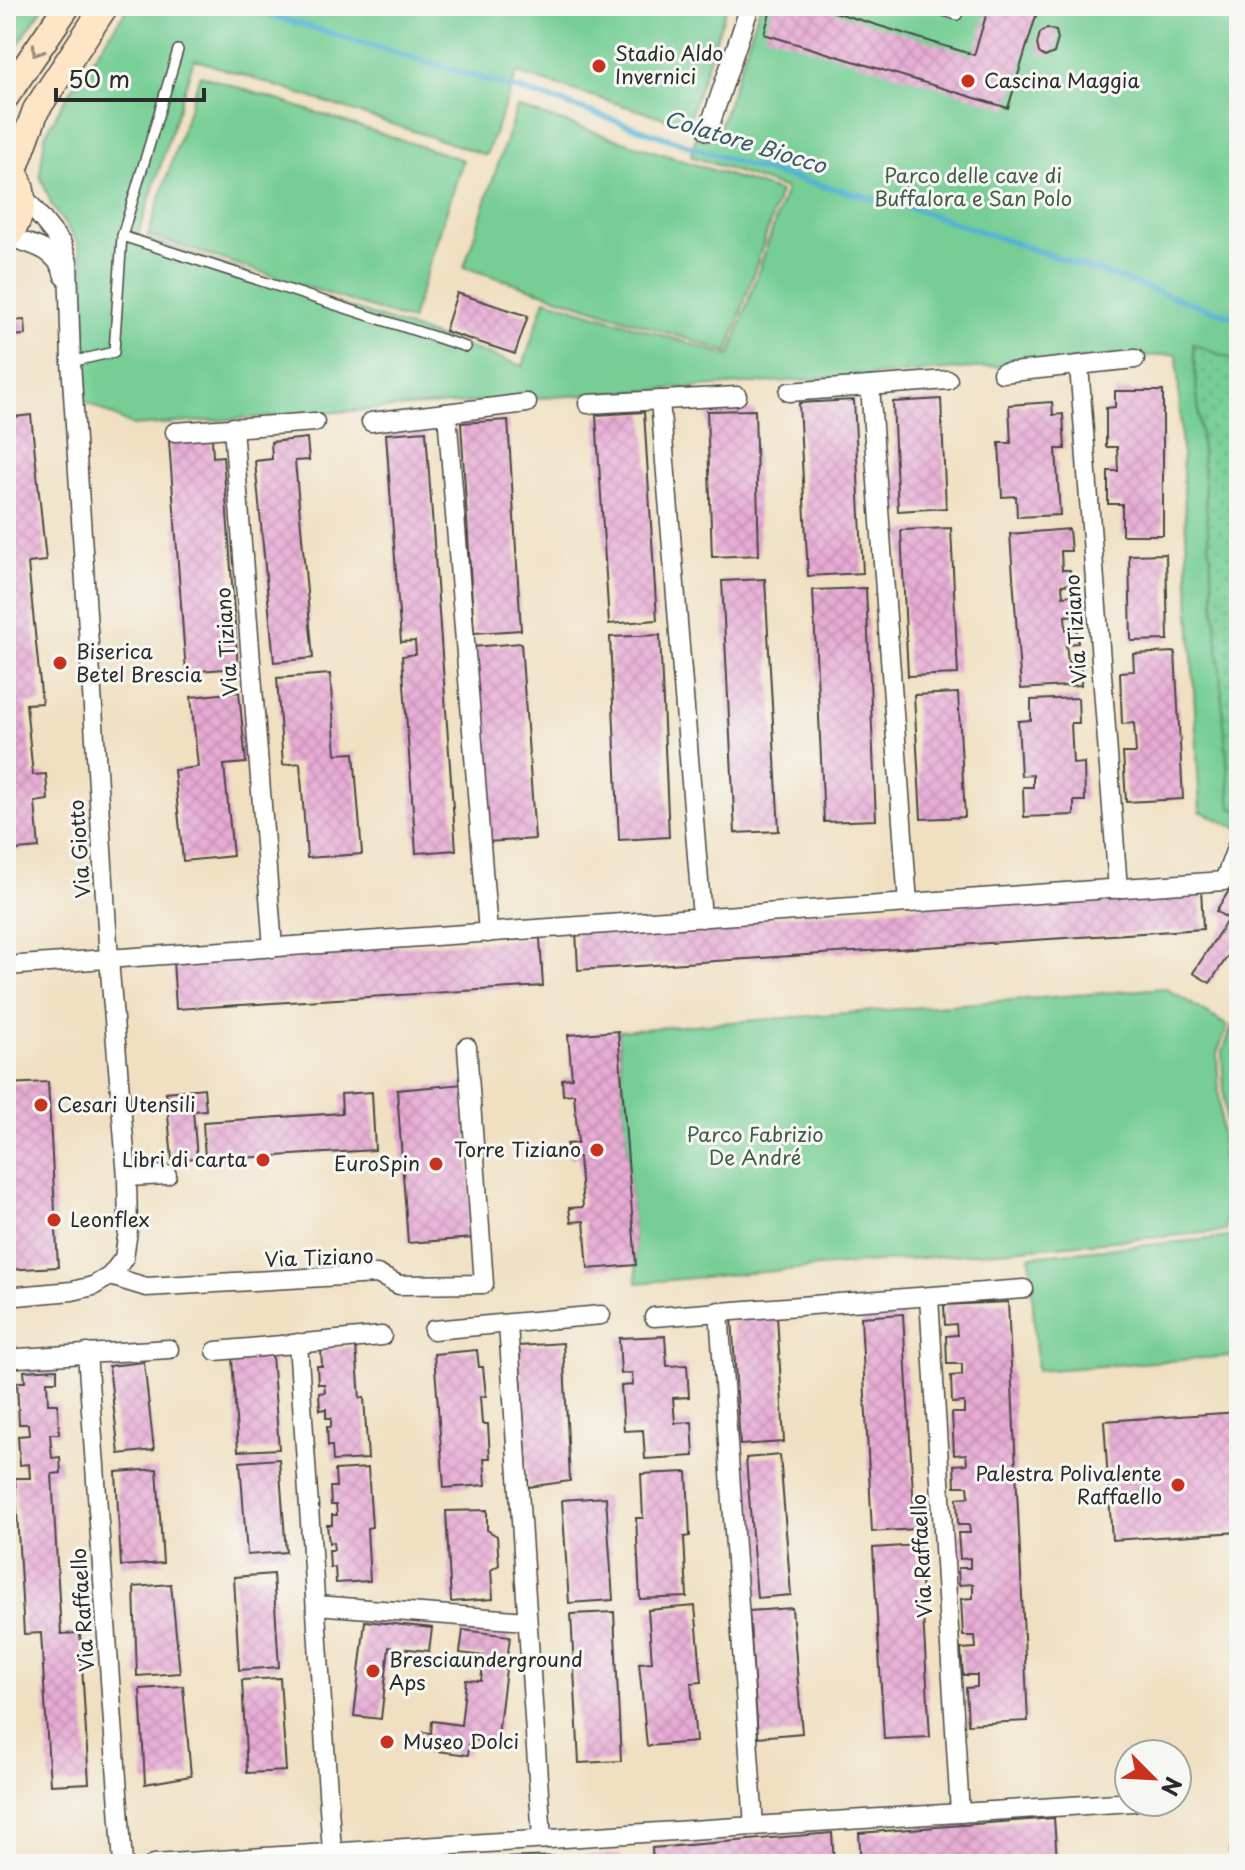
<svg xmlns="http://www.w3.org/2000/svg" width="1245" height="1870" font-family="'Playpen Sans',sans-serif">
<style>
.green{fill:#76ce94;stroke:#507c60;stroke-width:2}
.garden{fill:url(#garden-dots);stroke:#507c60;stroke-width:2}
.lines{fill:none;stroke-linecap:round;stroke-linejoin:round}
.stream{stroke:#54b2d2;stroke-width:6}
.building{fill:url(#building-cross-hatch)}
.lane-casing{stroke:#494642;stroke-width:12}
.street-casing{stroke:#494642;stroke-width:21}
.secondary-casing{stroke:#494642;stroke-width:29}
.lane{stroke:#fff;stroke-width:9}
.street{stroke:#fff;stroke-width:18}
.secondary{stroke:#fde5c5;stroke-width:26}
.oneway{stroke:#948878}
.poi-dot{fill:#c8321e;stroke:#f6f6f2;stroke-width:3}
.labels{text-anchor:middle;stroke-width:6;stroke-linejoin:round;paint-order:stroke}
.poi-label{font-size:20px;fill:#2b2b2b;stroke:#f6f6f2;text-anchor:start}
.park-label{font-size:20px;fill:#425c4a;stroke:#f6f6f2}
.street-label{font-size:20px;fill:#2b2b2b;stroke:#f6f6f2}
.water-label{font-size:22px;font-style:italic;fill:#395a65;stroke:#f6f6f2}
</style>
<defs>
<pattern id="garden-dots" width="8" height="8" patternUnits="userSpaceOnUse" patternTransform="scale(2)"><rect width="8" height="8" fill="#76ce94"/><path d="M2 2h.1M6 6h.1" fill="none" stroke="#66b180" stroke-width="1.8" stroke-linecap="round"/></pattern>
<pattern id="building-cross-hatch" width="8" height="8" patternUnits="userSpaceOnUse" patternTransform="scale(2)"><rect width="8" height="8" fill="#e7aad4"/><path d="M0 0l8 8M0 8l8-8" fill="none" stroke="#c692b6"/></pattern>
</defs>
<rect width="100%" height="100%" fill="#f6f6f2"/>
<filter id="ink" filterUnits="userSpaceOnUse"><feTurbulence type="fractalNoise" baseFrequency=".0125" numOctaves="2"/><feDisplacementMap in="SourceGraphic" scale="16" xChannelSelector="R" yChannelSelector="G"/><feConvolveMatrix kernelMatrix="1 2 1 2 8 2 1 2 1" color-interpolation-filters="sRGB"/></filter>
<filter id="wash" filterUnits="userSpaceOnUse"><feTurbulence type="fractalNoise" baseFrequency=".006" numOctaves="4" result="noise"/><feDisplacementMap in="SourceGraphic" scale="32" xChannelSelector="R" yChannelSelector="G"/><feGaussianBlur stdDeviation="1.8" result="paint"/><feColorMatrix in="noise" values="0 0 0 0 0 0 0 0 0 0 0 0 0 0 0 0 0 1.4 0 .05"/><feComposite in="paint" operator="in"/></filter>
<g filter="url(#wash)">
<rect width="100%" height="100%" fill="#f0e0c1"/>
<g class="green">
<path d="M6,6H44L6,62Z"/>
<path d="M129,6H727L687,125L517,73L486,155L194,59L138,236L523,366L545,299L730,356L786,189L691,156L699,125L719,130L760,6H1239V829L1200,811L1177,354L133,426L86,402L85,280L78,243L52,206L40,175L45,135L64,101Z"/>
<path d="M200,75L463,160L411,321L148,235Z"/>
<path d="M517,107L780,192L728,352L464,267Z"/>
<path d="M1165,988L1228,1026L1217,1053L1226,1231L637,1283L618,1031Z"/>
<path d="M1239,1008V1437L1232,1356L1037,1371L1030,1256L1232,1237L1222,1054Z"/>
</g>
<path class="garden" d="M1193,344L1239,362V811L1231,808Z"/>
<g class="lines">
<path class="stream" d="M240,6L561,102L754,168L911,208L1239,319"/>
</g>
<g id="blocks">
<g class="building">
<path d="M772,6H815L974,55L989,6H1039L1008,108L764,34Z"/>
<path d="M1047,28L1056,31L1058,39L1054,53L1045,57L1039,53L1037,44L1040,33Z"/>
<path d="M457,293L528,316L515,354L445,331Z"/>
<path d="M25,320L26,335L6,336V321Z"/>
<path d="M1115,391H1163V535H1122V504H1108V471H1118L1117,447H1106V408L1115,407Z"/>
<path d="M941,399L946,508L898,511L893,402Z"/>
<path d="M854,400L863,573L808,576L799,403Z"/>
<path d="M1052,402L1053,415L1063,414L1065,449H1056L1060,515L1017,517L1016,496L1002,497L999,443H1011L1009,405Z"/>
<path d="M755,410L759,555L712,557L707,411Z"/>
<path d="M644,412L657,620L609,624L596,415Z"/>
<path d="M31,415L46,561L28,563L42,703L26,704L33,775L46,774L48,800L35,802L39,848L6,851V418Z"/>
<path d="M508,420L521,630L474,633L461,423Z"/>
<path d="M426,431L456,850L416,853L402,656L416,654L415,641L401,642L386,434Z"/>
<path d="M212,438L213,457L223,456L238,668L186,672L169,441Z"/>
<path d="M307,438L309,460L295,461L313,658L274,662L255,461L272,459L271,442Z"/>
<path d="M951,528L958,674L908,676L901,530Z"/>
<path d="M1069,529L1071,551H1061L1062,570H1070L1071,584L1062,585L1063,596L1074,595L1075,615L1065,616L1066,630L1077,629L1078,643L1066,644L1068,662H1080L1081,685L1021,689L1010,534Z"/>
<path d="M1166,554L1168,640L1131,641L1129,555Z"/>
<path d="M765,579L779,831L735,833L722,581Z"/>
<path d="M866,588L876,820L824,822L813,590Z"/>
<path d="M660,635L669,837L619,840L610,637Z"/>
<path d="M521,643L535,839L486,842L472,647Z"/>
<path d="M1175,652L1183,799L1126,802L1123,753H1136L1134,723L1122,724L1120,672L1134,671L1133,654Z"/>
<path d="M330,674L336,754L354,753L362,854L307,858L300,763L283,765L277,678Z"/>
<path d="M239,692L246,763L224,765L233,856L183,861L174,770L198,767L191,697Z"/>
<path d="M958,693L965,817L921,819L914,695Z"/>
<path d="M1078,698L1079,723H1071L1073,764L1084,763L1085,801H1074V815L1024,817L1023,787H1033V775L1021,776L1018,721L1031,720V700Z"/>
<path d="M1232,886L1239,891V939L1210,983L1193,973L1228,919L1216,911Z"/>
<path d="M1201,888L1203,929L578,970L576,930Z"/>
<path d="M540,938L543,986L176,1009L173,960Z"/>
<path d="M618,1031L636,1265L588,1269L584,1221L571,1222L569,1208L583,1207L579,1157L568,1158L567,1144L578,1143L574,1094L563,1095L562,1079L572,1078L568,1035Z"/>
<path d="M48,1082L58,1267L6,1270V1084Z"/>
<path d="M463,1084L474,1238L408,1243L397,1090Z"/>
<path d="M204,1088L206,1110L193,1111L197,1158L172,1160L166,1092Z"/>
<path d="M372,1092L375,1150L205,1160L203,1122L342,1113L341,1094Z"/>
<path d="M1008,1302L1028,1721L968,1724L966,1688L977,1687V1675H963L961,1649L976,1648L975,1636H963L961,1599L973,1598V1584L959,1585L958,1568H970V1558L960,1559L958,1533H970L969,1525H958L957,1498L969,1497L968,1486H955L954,1465L967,1464L966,1454L954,1455L952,1413H964V1402L952,1403L951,1376L962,1375V1364H947L946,1336L957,1335L956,1324L945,1325L944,1305Z"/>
<path d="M777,1314L784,1442L740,1445L732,1317Z"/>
<path d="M903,1314L915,1529L872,1532L861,1317Z"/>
<path d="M665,1336L667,1366L687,1365L689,1397L673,1398L675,1423L692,1422L694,1456L645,1459L643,1430L624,1431L621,1386L633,1385L632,1373L621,1374L619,1338Z"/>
<path d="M563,1343L570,1481L528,1487L519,1346Z"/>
<path d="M356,1347L360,1398H364L368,1459L333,1461L332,1446H328L327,1427H331V1418H326V1409L320,1410L319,1393L325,1392L324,1384H318L317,1366H322L321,1350Z"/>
<path d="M477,1350L479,1367H483L486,1396L480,1397L482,1424H488L490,1458H484L486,1485L444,1488L434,1354Z"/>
<path d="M272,1355L279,1449L238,1451L232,1357Z"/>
<path d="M144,1362L154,1450L119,1454L109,1366Z"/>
<path d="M57,1369V1381H47L48,1404H58L59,1434H50L52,1458L60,1457L61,1473L52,1474L61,1634L80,1633L89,1783L50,1785L41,1633L24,1634L15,1478H30L29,1464L20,1465L18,1436L29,1435L28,1424H19L17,1382H25L24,1371Z"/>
<path d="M1239,1412V1532L1112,1540L1104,1421Z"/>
<path d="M780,1455L791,1595L757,1598L746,1458Z"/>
<path d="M279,1459L286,1552L247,1555L240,1462Z"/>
<path d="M368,1468L372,1527L367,1528L370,1581L336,1583L335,1567L330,1568L329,1550H334L333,1542L329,1543L327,1525H332V1515H337L336,1505H331L330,1487H336L335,1470Z"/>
<path d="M157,1469L163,1563L121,1566L116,1472Z"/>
<path d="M687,1472L690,1536L684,1537L687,1597L640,1599L636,1518H643L641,1474Z"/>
<path d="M606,1497L613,1600L569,1603L562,1500Z"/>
<path d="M487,1510V1530L497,1536L499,1565L491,1570L493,1599L451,1602L446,1511Z"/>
<path d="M919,1545L930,1737L884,1739L873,1548Z"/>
<path d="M273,1574L279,1667L239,1670L234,1577Z"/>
<path d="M171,1584L180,1673L137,1676L134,1587Z"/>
<path d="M695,1606L702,1682L691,1683L696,1742L647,1746L639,1663L652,1662L648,1610Z"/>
<path d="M792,1608L802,1733L758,1737L749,1611Z"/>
<path d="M614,1612L621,1761L579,1763L571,1614Z"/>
<path d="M365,1621L432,1628L429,1651L389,1647L381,1719L354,1716Z"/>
<path d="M463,1630L510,1636L497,1743L470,1739L468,1755L421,1749L423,1732L431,1733L432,1721L461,1725L466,1680L481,1681L484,1656L460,1653Z"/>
<path d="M280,1678L286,1771L247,1773L242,1680Z"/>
<path d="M183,1686L191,1776L145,1784L140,1689Z"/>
<path d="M1054,1818L1057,1860L1002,1864H861L859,1833Z"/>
<path d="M832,1833L834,1864H653L652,1848Z"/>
<path d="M621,1854V1864H436V1860Z"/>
</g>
</g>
</g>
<g filter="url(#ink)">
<use href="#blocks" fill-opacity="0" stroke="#494642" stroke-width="2"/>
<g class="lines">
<g class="lane-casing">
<g id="lane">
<path d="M928,6L957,15"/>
<path d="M122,236L466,347"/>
<path d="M71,362L114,352L122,236L178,50"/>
<path d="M1235,1850L1236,1864"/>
</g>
</g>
<g class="street-casing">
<g id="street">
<path d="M708,131L750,6"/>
<path d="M8,237C31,244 58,249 64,276"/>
<path d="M1079,365L1118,889"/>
<path d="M1002,373L1135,359"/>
<path d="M870,386L908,903"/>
<path d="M789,392L948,380"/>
<path d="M660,400L702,918"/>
<path d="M588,404L737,396"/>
<path d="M447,413L488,933"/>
<path d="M371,422L527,403"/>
<path d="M233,427L273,948"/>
<path d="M175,432L315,422"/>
<path d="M6,966L1224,881L1239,840"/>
<path d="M127,1177L167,1175"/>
<path d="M110,1276L146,1287L377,1274L399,1285L484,1284L467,1047"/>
<path d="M6,1297L72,1291L93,1286L110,1276L124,1258L128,1231L127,1177L109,959L71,362L68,262L62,244L22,194"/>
<path d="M929,1297L960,1813"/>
<path d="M719,1311L754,1826"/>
<path d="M654,1317L1024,1289"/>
<path d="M508,1324L542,1839"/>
<path d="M433,1330L601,1315"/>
<path d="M298,1343L332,1852"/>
<path d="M216,1351L382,1336"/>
<path d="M87,1353L123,1864"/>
<path d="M18,1358L169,1349"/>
<path d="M316,1605L527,1621"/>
<path d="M154,1864L1133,1802"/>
</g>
</g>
<g class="secondary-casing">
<g id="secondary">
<path d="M6,96L67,6"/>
<path d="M6,162C28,185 26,215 6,238"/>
<path d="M14,170L36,110L105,6"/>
</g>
</g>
<use href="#lane" class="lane"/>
<use href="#street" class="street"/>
<use href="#secondary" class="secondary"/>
</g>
<defs><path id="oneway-chevron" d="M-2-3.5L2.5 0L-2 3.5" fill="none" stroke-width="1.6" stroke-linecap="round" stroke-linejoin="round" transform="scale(2)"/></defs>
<use class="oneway" href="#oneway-chevron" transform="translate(37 51) rotate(124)"/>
</g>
<g class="poi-dot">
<circle cx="599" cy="66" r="8"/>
<circle cx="968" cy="81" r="8"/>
<circle cx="60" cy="663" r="8"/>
<circle cx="41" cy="1105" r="8"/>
<circle cx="597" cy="1150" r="8"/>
<circle cx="263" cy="1160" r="8"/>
<circle cx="436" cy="1164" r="8"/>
<circle cx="54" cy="1220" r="8"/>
<circle cx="1178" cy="1485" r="8"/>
<circle cx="373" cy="1671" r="8"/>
<circle cx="387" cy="1742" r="8"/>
</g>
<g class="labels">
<g class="poi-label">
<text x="615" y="61">Stadio Aldo<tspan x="615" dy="23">Invernici</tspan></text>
<text x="984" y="88">Cascina Maggia</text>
<text x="76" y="659">Biserica<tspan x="76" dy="23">Betel Brescia</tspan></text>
<text x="57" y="1112">Cesari Utensili</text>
<text x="581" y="1157" text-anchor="end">Torre Tiziano</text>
<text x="247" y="1167" text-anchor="end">Libri di carta</text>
<text x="420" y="1171" text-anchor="end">EuroSpin</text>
<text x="70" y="1227">Leonflex</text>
<text x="1162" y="1481" text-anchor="end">Palestra Polivalente<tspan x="1162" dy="23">Raffaello</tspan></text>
<text x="389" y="1667">Bresciaunderground<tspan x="389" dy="23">Aps</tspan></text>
<text x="403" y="1749">Museo Dolci</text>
</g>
<g class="park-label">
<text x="973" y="183">Parco delle cave di<tspan x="973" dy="23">Buffalora e San Polo</tspan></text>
<text x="755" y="1142">Parco Fabrizio<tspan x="755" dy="23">De André</tspan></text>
</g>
<g class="street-label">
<text transform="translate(1076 629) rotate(-94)" y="7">Via Tiziano</text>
<text transform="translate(227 642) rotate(-94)" y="7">Via Tiziano</text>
<text transform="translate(80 849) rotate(-94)" y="7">Via Giotto</text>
<text transform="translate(319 1258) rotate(-2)" y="7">Via Tiziano</text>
<text transform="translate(922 1556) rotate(-93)" y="7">Via Raffaello</text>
<text transform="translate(83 1610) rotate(-94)" y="7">Via Raffaello</text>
</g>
<g class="water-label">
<text transform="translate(745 142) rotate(17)" y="8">Colatore Biocco</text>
</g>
</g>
<rect width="1245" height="1870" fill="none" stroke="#f6f6f2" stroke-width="32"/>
<g transform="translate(1153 1778) rotate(114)"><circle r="38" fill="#f6f6f2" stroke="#a5a5a2" stroke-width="2"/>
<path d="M0-6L14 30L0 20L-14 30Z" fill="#c8321e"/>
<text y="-12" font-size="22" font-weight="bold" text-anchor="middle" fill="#2b2b2b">N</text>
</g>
<path d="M56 88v12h148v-12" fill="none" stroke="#2b2b2b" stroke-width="4"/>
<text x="68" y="88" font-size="24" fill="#2b2b2b" stroke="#f6f6f2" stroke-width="6" paint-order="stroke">50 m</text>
</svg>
